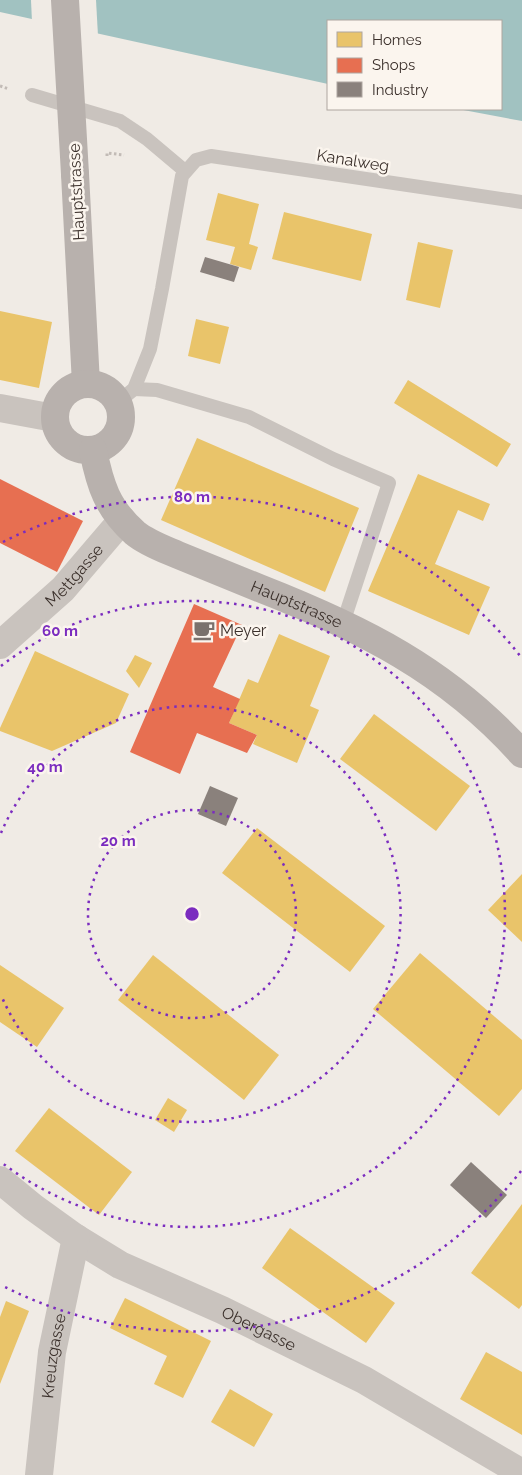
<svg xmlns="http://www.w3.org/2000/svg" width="522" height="1475" font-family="Raleway,sans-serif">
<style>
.water{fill:#a1c2c1}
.pier{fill:#f0ebe5}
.homes{fill:#e9c46a}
.shops{fill:#e76f51}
.industry{fill:#8a817c}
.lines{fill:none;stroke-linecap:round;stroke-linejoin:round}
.path{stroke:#c2bbb6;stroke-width:3;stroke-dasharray:2.5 2.5;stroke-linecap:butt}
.lane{stroke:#c9c3be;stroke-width:14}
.street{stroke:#c9c3be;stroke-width:28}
.primary{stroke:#b8b1ad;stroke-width:28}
.primary-bridge{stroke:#b8b1ad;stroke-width:28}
.ring{fill:none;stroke:#7b2cbf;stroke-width:2.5;stroke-dasharray:2.5 5}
.labels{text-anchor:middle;stroke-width:5;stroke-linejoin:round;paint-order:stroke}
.street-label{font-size:16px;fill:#3b302b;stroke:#fbf5ee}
.poi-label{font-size:16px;fill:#3b302b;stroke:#fbf5ee;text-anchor:start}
.centre{fill:#7b2cbf;stroke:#fbf5ee;stroke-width:2.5}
.ring-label{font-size:15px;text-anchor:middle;font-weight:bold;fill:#7b2cbf;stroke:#fbf5ee;stroke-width:5;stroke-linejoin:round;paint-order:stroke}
</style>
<rect width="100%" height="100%" fill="#f0ebe5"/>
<path class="water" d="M0,0H522V121L458,109H501V21H328V84L0,12Z"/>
<path class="pier" d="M31,0H96L98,36L32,22Z"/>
<g class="homes">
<path d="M218,193L259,204L249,244L258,247L251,270L230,264L235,247L206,240Z"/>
<path d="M284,212L372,234L361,281L272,259Z"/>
<path d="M418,242L453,250L440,308L406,300Z"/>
<path d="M0,311L52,322L39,388L0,380Z"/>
<path d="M196,319L229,327L220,364L188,356Z"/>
<path d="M408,380L511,444L497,467L394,403Z"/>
<path d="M197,438L359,508L325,592L161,520Z"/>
<path d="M418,474L490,504L483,521L458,510L435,564L490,587L469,635L368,591Z"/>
<path d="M279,634L330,656L310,706L319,710L297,763L253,744L257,735L229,723L248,679L258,683Z"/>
<path d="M35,651L129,694L116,723L52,751L0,731V728Z"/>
<path d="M135,655L152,663L139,688L126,671Z"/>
<path d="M374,714L470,786L436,831L340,759Z"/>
<path d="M257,828L385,926L350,972L222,873Z"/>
<path d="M522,874V942L488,910Z"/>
<path d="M420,953L522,1040V1089L499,1116L373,1009Z"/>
<path d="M153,955L279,1055L244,1100L118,1000Z"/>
<path d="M0,965L64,1008L37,1047L0,1022Z"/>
<path d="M168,1098L187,1110L174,1132L155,1120Z"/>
<path d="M49,1108L132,1172L99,1215L15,1151Z"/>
<path d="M522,1204V1305L519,1309L471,1273Z"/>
<path d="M290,1228L395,1303L366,1343L262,1268Z"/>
<path d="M125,1298L211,1341L183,1398L154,1384L167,1356L110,1328Z"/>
<path d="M6,1301L29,1311L0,1384V1317Z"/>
<path d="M486,1352L522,1372V1435L460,1399Z"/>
<path d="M230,1389L273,1414L254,1447L211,1422Z"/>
</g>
<g class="shops">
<path d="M0,479L83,521L57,572L0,543Z"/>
<path d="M194,604L242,625L213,687L240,699L229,723L257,735L247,753L197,733L180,774L130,752Z"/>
</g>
<g class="industry">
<path d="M205,257L239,267L234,282L200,272Z"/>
<path d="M210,786L238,798L226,826L198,814Z"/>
<path d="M471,1162L507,1195L486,1218L450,1185Z"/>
</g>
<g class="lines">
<g class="path">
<path d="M0,86L9,89"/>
<path d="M107,156V153L124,155"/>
</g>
<g class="lane">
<path d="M32,95L120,121L147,139L185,171"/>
<path d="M134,389L157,390L249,417L333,459L389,483L343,623"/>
<path d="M118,402L134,389L150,349L162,289L182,176L196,160L211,156L522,202"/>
</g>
<g class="street">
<path d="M0,408L54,418"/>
<path id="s1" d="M0,645L63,589L122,520"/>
<path id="s2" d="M0,1180L33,1207L76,1238L120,1265L222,1310L364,1380L522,1473"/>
<path id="s3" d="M39,1475L52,1352L76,1238"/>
</g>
<g class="primary">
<path d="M75,174L86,384"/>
<circle cx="88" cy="417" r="33"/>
<path id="s4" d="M93,450C100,485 107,508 135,533C147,543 164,549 178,555C205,566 232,577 259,588C361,628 447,670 522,754"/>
</g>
<path class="primary-bridge" d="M65,0L75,174"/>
</g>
<g class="ring">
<circle cx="192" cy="914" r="104"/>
<path d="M1 833A208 208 0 1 1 1 995"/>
<path d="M1 666A313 313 0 1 1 1 1162"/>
<path d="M521 1171A417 417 0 0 1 3 1286M3 542A417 417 0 0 1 521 657"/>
</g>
<defs>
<g id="cafe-bare" transform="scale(1.725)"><path d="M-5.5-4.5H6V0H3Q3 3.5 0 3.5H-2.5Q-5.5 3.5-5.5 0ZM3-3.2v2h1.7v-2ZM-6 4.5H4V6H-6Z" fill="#7a716c" stroke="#fbf5ee" stroke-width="2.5" paint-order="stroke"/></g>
</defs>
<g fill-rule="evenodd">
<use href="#cafe-bare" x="204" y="630"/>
</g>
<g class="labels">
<g class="street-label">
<text transform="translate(353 160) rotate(9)" y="6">Kanalweg</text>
<text transform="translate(76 192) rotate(-93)" y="6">Hauptstrasse</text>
<text dy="6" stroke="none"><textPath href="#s1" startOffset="102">Mettgasse</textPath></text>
<text dy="6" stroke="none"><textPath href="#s4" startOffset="272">Hauptstrasse</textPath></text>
<text dy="6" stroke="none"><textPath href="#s2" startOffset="300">Obergasse</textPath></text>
<text dy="6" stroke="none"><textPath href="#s3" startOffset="120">Kreuzgasse</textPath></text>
</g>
<g class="poi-label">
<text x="220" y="636">Meyer</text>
</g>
</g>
<circle cx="192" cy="914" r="8" class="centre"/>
<g class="ring-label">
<text x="192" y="502">80 m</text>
<text x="60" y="636">60 m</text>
<text x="45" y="772">40 m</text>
<text x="118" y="846">20 m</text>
</g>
<rect x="327" y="20" width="175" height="90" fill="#fbf5ee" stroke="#aea6a0"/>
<rect x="337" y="32" width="25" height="15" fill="#e9c46a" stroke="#aea6a0"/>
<text x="372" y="45" font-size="15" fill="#3b302b">Homes</text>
<rect x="337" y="58" width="25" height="15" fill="#e76f51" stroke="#aea6a0"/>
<text x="372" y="70" font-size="15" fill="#3b302b">Shops</text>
<rect x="337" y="82" width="25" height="15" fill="#8a817c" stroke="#aea6a0"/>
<text x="372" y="95" font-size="15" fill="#3b302b">Industry</text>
</svg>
